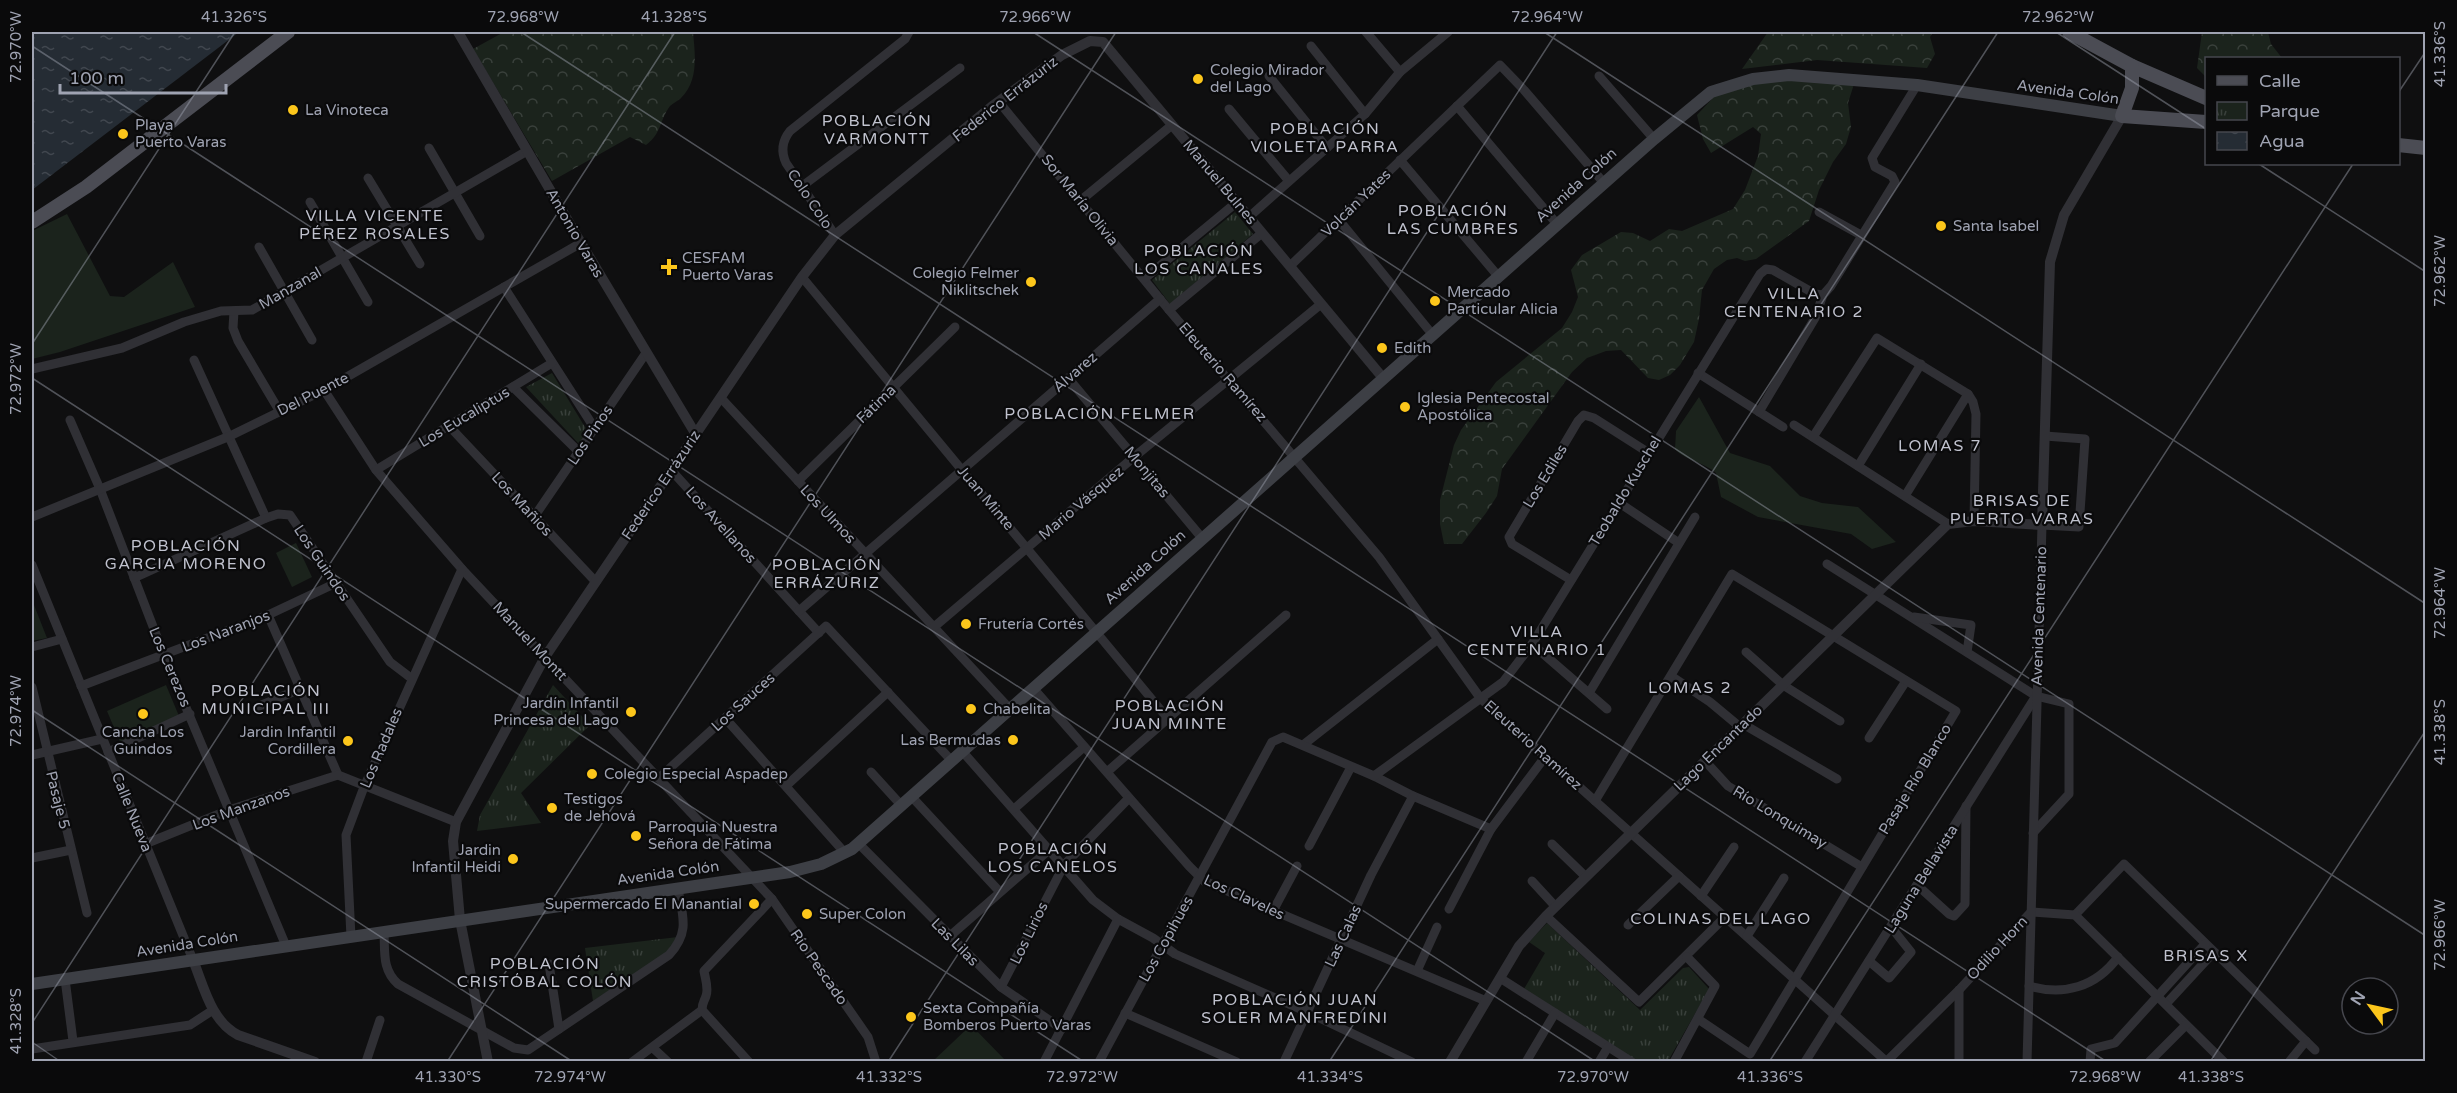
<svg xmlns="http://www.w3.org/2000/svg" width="2457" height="1093" font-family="'Varela Round',sans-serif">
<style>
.green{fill:#1b231c}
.forest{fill:url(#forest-crowns)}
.park{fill:url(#park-tufts)}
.water{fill:url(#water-ripples)}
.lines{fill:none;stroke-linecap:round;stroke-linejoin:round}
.minor{stroke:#303035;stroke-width:9}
.tertiary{stroke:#303035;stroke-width:10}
.secondary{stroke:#3d3f45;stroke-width:12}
.primary{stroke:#4b4c54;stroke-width:14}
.ticks{fill:none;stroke:#9fa3b2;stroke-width:1.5;stroke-opacity:0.45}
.poi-dot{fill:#fcc61b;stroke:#0a0a0b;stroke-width:2}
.labels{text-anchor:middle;stroke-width:4.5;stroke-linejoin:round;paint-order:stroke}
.poi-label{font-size:15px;fill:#9fa3b2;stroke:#0a0a0b;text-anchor:start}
.street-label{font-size:15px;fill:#9fa3b2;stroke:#0a0a0b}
.neighbourhood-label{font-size:16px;letter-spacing:1.5px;fill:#c0c2ce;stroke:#0a0a0b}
.neatline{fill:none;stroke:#9fa3b2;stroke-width:2}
.ticks-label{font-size:15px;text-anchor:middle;fill:#9fa3b2}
</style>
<defs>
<pattern id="forest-crowns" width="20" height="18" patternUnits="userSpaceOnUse" patternTransform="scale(1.5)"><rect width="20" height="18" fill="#1b231c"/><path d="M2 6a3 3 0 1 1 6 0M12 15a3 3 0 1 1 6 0" fill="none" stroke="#39403b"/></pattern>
<pattern id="park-tufts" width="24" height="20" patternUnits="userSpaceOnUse" patternTransform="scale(1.5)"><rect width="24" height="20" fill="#1b231c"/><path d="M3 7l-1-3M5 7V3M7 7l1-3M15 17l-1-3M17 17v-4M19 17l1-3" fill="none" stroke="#39403b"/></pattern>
<pattern id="water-ripples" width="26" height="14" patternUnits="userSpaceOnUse" patternTransform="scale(1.5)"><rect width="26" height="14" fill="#252c34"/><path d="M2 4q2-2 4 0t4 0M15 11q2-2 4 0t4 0" fill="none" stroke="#41474f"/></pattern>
</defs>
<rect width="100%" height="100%" fill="#0f0f10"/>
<g class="green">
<path d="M67,214L110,296L124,297L173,262L195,307L60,352L32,359V231Z"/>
<path d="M1699,397L1730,453L1770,466L1800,496L1822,503L1858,507L1896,542L1872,549L1851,534L1758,517L1721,497L1716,473C1704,462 1684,460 1675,449L1676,431Z"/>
<path d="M296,543L312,577L292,587L276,553Z"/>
<path d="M32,600L47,638L32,641Z"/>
<path d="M166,685L179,716L120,742L107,711Z"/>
<path d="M971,1025L1006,1061H933Z"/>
</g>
<g class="forest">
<path d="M504,32H693C695,54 699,80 681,98C678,101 673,103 670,106C659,121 662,133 646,145L630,137L552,181L473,49Z"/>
<path d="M1768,32H1933L1930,37L1935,54L1927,68L1817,60L1742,69Z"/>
<path d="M2202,32H2268L2271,44L2282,58H2206V77L2197,68Z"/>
<path d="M1818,76L1854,84L1848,103L1851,127L1846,144L1833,162L1819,190L1809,221L1756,259L1745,261L1737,258L1727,260L1714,269L1702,290L1699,319L1694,342L1680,365L1670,375L1659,380L1648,378L1621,350L1606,351L1587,358L1572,372L1502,469L1497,496L1486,513L1462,544H1444L1440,524V500L1454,445L1461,430L1496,382L1562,328L1572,312L1578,297L1571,270L1582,255L1621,232L1633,233L1650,241L1669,229L1682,231L1733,209L1745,190L1758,156L1761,134L1753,127L1711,153L1703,139L1697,115L1726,84Z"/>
</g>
<g class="park">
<path d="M1235,212L1253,234L1170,304L1152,280Z"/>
<path d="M552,373L588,432L579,444L526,387Z"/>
<path d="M553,685L590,725L521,793L541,823L477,831L480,815Z"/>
<path d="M1547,923L1640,1010L1683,968L1689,967L1709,989L1668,1061L1639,1062L1524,989L1545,953L1529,942Z"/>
<path d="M678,937L668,952L593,1001L585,948Z"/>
</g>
<path class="water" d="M32,32H239L32,190Z"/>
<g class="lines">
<g class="minor">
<path d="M1366,32L1400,72"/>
<path d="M1311,46L1365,114"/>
<path d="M1269,76L1327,148"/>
<path d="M1599,76L1654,139"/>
<path d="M999,102L1169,310L1379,557L1481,699L1887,1062"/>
<path d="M1457,106L1557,224"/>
<path d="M1229,109L1289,181"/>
<path d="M429,148L480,236"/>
<path d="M1400,160L1498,276"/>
<path d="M368,178L420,264"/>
<path d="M801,187L960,68"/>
<path d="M1080,201L1172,125"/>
<path d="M310,202L368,302"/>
<path d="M1819,212L1861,235"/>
<path d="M1249,217L1365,114L1400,72L1448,32"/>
<path d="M1339,220L1432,334"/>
<path d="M835,235L786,163C781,152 782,141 790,131L905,39L909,32"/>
<path d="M259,247L312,340"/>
<path d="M1290,266L1500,65L1524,90L1604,183"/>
<path d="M802,277L1169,720"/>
<path d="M1144,279L1237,202"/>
<path d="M504,287L595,429"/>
<path d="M1169,310L1262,233"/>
<path d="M234,311L233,328L238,341L280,412"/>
<path d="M194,360L266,518L278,514L290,515L390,662L411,678"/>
<path d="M32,369L122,348L184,322L221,311L252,310L527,151"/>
<path d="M1698,373L1783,427"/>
<path d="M1068,378L1202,538"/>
<path d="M513,387L579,452"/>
<path d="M324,390L376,470L462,569L772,899L868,1037L876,1062"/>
<path d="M721,398L1010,709"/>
<path d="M1759,412L1815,318L1823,295L1831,286L1895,182L1892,176L1875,167L1872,158L1917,85"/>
<path d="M70,420L100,489L164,655L286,946"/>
<path d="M1794,425L1948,524"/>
<path d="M449,426L596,582"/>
<path d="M1813,437L1877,338L1968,394L1973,402L1976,414L1974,521"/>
<path d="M1858,466L1921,364"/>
<path d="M376,470L552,363"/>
<path d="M671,470L819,633"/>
<path d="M798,481L955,327"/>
<path d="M1905,496L1968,394"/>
<path d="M1618,502L1679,543"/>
<path d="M32,517L230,436L324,390L581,243"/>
<path d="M534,517L646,353"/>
<path d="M1827,564L2036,696L2069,704V794L2033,833"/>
<path d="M32,565L193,960"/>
<path d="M134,578L266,518"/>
<path d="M1571,580L1512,544L1509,537L1578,421L1584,415L1594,418L1649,453"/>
<path d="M799,611L1160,299"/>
<path d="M268,615L338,775L456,822"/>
<path d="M1914,617L1971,625L1967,652"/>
<path d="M934,627L1134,457L1321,304"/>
<path d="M1532,644L1607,709"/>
<path d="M32,647L62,639"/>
<path d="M1746,652L1783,685L1840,721"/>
<path d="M1671,676L1710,702L1740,727"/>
<path d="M81,686L268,615L336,583"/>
<path d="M32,687L87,913"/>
<path d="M1033,688L1189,866L1204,881L1486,1001"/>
<path d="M1589,693L1695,517"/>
<path d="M257,707L300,689"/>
<path d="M725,718L845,853"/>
<path d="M1743,724L1837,779"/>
<path d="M1869,738L1906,681"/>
<path d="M1303,745L1438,639"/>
<path d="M962,751L1093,900L1118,919L1153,938L1175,954L1307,1012L1412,1062"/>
<path d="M108,752L190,714"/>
<path d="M32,755L102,739"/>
<path d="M1705,761L1728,786L1862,867"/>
<path d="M871,772L901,805"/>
<path d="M1107,772L1286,615"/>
<path d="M1374,776L1413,796L1491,829"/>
<path d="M659,778L826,626L951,760"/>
<path d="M786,786L888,692"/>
<path d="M911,796L999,891"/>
<path d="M1595,801L1732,574L1956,711L1750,1054L1698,1019"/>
<path d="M1014,809L1084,747"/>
<path d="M858,843L1001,987L1062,1029"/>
<path d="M145,844L229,810L338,775"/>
<path d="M1552,844L1585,876"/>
<path d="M1309,846L1351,767"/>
<path d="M32,858L71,850"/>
<path d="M1532,881L1555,906"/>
<path d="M1917,885L1949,914L1954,916L1965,904L1966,806"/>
<path d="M1701,896L1734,847"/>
<path d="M1449,909L1491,829L1545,757"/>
<path d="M1273,911L1297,866"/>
<path d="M2075,915L2124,864L2315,1050"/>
<path d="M1546,916L1639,1002L1725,917"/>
<path d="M1628,925L1679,876"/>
<path d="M384,932C385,952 382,970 398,984L514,1048L528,1050L669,955C690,932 683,917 678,889"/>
<path d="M950,936L1050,849"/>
<path d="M1747,936L1784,878"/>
<path d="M351,937L346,835L364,787L462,569"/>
<path d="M1869,961L1889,978L1911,952L1891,927"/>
<path d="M549,964L559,1029"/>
<path d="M1417,971L1437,927"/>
<path d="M1500,978L1632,1062"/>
<path d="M65,979L73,1041"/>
<path d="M2029,986C2064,996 2096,987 2118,957"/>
<path d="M1001,987L1064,865L1129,798"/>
<path d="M2166,1004L2214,952"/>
<path d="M1125,1013L1237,1062"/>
<path d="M653,1048L668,1062"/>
<path d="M32,1049L190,1025L213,1010"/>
<path d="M366,1062L380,1020"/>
<path d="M632,1062L702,1010"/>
<path d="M749,1062L702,1010C702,1003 704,1002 706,996C709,988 705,978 704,971L772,899"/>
<path d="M1044,1062L1118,919"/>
<path d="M1099,1062L1272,742L1283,737L1374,776L1503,682L1532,644L1760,274L1766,269L1773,270L1815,294L1823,295"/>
<path d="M1284,1062L1371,875L1413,796"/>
<path d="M1526,1062L1555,1013"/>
<path d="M1599,1062L1608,1047"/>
<path d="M1674,1062L1715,986L1687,957"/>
<path d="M1805,1062L2036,696"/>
<path d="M1886,1062L1959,990L2031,912L2075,915L2224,1062"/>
<path d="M1959,1062V990"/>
<path d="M2027,1062L2042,525L2079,527L2085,439L2045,436"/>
<path d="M2090,1062L2091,1049L2115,1043L2205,944"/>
<path d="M2149,1062L2186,1025"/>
<path d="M2289,1062L2306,1041"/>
</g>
<g class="tertiary">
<path d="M458,32L581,243L695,433"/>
<path d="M193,960C204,987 211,1021 238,1035L315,1062"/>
<path d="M488,1062L460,920L453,841L456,822L545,657L802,277L835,235L991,107L1062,55L1090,41L1103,42L1383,378"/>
<path d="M1450,1062L1519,946L1546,916L1948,524L1974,521L2042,525L2050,262L2064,215L2122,116"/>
</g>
<path class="secondary" d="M32,984L790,872L821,864L852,849L1654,139L1711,92L1753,79L1789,75L1917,85L2122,116"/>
<g class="primary">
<path d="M2069,32L2132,66L2206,98"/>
<path d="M2132,66V88L2122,116L2206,122"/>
<path d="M2398,145L2426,148"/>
<path d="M32,222L86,187L288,32"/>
</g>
</g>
<path class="ticks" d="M521,32L2107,1062M1033,32L2426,936M1544,32L2426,604M2056,32L2206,129M32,46L1596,1062M2398,93L2426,51M2259,164L2426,272M32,344L235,32M32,378L1084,1062M32,710L573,1062M32,1023L675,32M32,1042L61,1062M447,1062L1116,32M888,1062L1557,32M1329,1062L1998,32M1769,1062L2353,164M2210,1062L2426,730"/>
<g class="poi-dot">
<circle cx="1198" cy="79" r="6"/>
<circle cx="293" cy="110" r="6"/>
<circle cx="123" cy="134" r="6"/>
<circle cx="1941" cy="226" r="6"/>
<path d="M666 258h6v6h6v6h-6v6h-6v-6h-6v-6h6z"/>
<circle cx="1031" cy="282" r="6"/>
<circle cx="1435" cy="301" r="6"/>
<circle cx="1382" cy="348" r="6"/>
<circle cx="1405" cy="407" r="6"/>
<circle cx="966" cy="624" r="6"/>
<circle cx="971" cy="709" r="6"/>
<circle cx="631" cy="712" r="6"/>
<circle cx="143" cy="714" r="6"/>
<circle cx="1013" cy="740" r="6"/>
<circle cx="348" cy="741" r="6"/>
<circle cx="592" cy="774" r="6"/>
<circle cx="552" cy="808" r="6"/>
<circle cx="636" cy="836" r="6"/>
<circle cx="513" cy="859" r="6"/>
<circle cx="754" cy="904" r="6"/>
<circle cx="807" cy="914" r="6"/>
<circle cx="911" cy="1017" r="6"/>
</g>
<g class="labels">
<g class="poi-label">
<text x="1210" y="75">Colegio Mirador<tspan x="1210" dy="17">del Lago</tspan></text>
<text x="305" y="115">La Vinoteca</text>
<text x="135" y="130">Playa<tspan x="135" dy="17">Puerto Varas</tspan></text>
<text x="1953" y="231">Santa Isabel</text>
<text x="682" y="263">CESFAM<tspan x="682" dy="17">Puerto Varas</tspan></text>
<text x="1019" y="278" text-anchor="end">Colegio Felmer<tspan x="1019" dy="17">Niklitschek</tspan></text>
<text x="1447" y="297">Mercado<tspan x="1447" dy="17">Particular Alicia</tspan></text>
<text x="1394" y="353">Edith</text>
<text x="1417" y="403">Iglesia Pentecostal<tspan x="1417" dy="17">Apostólica</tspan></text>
<text x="978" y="629">Frutería Cortés</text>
<text x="619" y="708" text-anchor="end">Jardín Infantil<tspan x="619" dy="17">Princesa del Lago</tspan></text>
<text x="983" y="714">Chabelita</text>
<text x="143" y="737" text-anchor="middle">Cancha Los<tspan x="143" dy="17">Guindos</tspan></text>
<text x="336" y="737" text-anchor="end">Jardin Infantil<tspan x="336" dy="17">Cordillera</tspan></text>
<text x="1001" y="745" text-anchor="end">Las Bermudas</text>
<text x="604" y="779">Colegio Especial Aspadep</text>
<text x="564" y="804">Testigos<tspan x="564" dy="17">de Jehová</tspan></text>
<text x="648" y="832">Parroquia Nuestra<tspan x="648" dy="17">Señora de Fátima</tspan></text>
<text x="501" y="855" text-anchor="end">Jardin<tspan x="501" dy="17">Infantil Heidi</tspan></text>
<text x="742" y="909" text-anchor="end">Supermercado El Manantial</text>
<text x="819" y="919">Super Colon</text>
<text x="923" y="1013">Sexta Compañía<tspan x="923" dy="17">Bomberos Puerto Varas</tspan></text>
</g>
<g class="street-label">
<text transform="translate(2068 92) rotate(8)" y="5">Avenida Colón</text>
<text transform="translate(1005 99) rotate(-38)" y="5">Federico Errázuriz</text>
<text transform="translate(1220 182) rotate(50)" y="5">Manuel Bulnes</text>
<text transform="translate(1576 185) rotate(-42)" y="5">Avenida Colón</text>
<text transform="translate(810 199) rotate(56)" y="5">Colo Colo</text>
<text transform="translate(1080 200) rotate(51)" y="5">Sor María Olivia</text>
<text transform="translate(1356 203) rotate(-44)" y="5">Volcán Yates</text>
<text transform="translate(575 233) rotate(60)" y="5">Antonio Varas</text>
<text transform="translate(290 288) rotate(-30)" y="5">Manzanal</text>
<text transform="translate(1075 372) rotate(-41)" y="5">Álvarez</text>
<text transform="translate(1223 372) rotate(49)" y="5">Eleuterio Ramírez</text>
<text transform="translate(313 394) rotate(-27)" y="5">Del Puente</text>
<text transform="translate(876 404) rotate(-44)" y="5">Fátima</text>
<text transform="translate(464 417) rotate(-31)" y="5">Los Eucaliptus</text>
<text transform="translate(590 435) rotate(-56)" y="5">Los Pinos</text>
<text transform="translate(1147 472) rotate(50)" y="5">Monjitas</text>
<text transform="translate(1545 476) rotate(-59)" y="5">Los Ediles</text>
<text transform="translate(661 485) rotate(-56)" y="5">Federico Errázuriz</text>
<text transform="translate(1625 491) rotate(-59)" y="5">Teobaldo Kuschel</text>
<text transform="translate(986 498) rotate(50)" y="5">Juan Minte</text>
<text transform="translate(1081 503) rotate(-40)" y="5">Mario Vásquez</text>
<text transform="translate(522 504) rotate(47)" y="5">Los Mañios</text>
<text transform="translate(828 514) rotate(47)" y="5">Los Ulmos</text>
<text transform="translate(721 525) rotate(48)" y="5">Los Avellanos</text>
<text transform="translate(322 563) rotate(56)" y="5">Los Guindos</text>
<text transform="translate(1145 567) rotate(-42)" y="5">Avenida Colón</text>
<text transform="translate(2039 616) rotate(-88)" y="5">Avenida Centenario</text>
<text transform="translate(226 631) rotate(-21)" y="5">Los Naranjos</text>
<text transform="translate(530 641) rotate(47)" y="5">Manuel Montt</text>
<text transform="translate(170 667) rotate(67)" y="5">Los Cerezos</text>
<text transform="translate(743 702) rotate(-42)" y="5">Los Sauces</text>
<text transform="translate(1533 745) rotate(42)" y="5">Eleuterio Ramírez</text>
<text transform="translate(381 748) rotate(-67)" y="5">Los Radales</text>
<text transform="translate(1718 748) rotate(-44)" y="5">Lago Encantado</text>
<text transform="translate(1915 779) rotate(-59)" y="5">Pasaje Río Blanco</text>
<text transform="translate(58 800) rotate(76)" y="5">Pasaje 5</text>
<text transform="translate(241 808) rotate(-20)" y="5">Los Manzanos</text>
<text transform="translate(132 812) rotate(68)" y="5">Calle Nueva</text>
<text transform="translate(1780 817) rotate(31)" y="5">Río Lonquimay</text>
<text transform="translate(668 873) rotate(-8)" y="5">Avenida Colón</text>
<text transform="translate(1921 879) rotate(-58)" y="5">Laguna Bellavista</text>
<text transform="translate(1244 897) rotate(25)" y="5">Los Claveles</text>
<text transform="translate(1029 933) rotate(-64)" y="5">Los Lirios</text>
<text transform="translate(1343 936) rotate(-65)" y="5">Las Calas</text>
<text transform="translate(1166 939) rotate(-61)" y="5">Los Copihues</text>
<text transform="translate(955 942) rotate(45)" y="5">Las Lilas</text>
<text transform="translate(187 944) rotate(-9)" y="5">Avenida Colón</text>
<text transform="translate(1997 948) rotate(-47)" y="5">Odilio Horn</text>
<text transform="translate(819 967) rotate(55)" y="5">Río Pescado</text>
</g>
<g class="neighbourhood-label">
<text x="877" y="126">POBLACIÓN<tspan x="877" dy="18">VARMONTT</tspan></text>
<text x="1325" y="134">POBLACIÓN<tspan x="1325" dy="18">VIOLETA PARRA</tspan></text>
<text x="1453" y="216">POBLACIÓN<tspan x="1453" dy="18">LAS CUMBRES</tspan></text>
<text x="375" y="221">VILLA VICENTE<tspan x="375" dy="18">PÉREZ ROSALES</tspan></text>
<text x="1199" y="256">POBLACIÓN<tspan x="1199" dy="18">LOS CANALES</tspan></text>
<text x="1794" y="299">VILLA<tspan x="1794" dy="18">CENTENARIO 2</tspan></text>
<text x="1100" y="419">POBLACIÓN FELMER</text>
<text x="1940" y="451">LOMAS 7</text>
<text x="2022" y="506">BRISAS DE<tspan x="2022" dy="18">PUERTO VARAS</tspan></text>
<text x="186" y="551">POBLACIÓN<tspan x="186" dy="18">GARCIA MORENO</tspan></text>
<text x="827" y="570">POBLACIÓN<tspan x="827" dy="18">ERRÁZURIZ</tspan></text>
<text x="1537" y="637">VILLA<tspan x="1537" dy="18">CENTENARIO 1</tspan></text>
<text x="1690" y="693">LOMAS 2</text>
<text x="266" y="696">POBLACIÓN<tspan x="266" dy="18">MUNICIPAL III</tspan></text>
<text x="1170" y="711">POBLACIÓN<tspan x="1170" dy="18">JUAN MINTE</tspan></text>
<text x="1053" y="854">POBLACIÓN<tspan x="1053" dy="18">LOS CANELOS</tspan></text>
<text x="1721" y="924">COLINAS DEL LAGO</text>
<text x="2206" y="961">BRISAS X</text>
<text x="545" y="969">POBLACIÓN<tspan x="545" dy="18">CRISTÓBAL COLÓN</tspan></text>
<text x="1295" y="1005">POBLACIÓN JUAN<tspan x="1295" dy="18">SOLER MANFREDINI</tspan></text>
</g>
</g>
<rect width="2457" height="1093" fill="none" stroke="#0a0a0b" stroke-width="66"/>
<rect x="2205" y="57" width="195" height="108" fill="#0a0a0b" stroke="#46474e" stroke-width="1.5"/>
<rect x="2217" y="76" width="30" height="9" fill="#4b4c54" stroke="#46474e" stroke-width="1.5"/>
<text x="2259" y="87" font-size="18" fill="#9fa3b2">Calle</text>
<rect x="2217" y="102" width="30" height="18" fill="url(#park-tufts)" stroke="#46474e" stroke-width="1.5"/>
<text x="2259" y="117" font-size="18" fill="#9fa3b2">Parque</text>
<rect x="2217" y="132" width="30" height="18" fill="url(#water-ripples)" stroke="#46474e" stroke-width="1.5"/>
<text x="2259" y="147" font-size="18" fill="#9fa3b2">Agua</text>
<g transform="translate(2370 1006) rotate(303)"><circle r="28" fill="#0a0a0b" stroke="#46474e" stroke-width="1.5"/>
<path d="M0-4.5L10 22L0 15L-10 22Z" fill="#fcc61b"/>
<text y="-9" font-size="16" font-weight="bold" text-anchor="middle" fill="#9fa3b2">N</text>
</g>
<path d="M60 84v9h166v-9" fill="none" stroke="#9fa3b2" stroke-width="3"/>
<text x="69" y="84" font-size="18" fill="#9fa3b2" stroke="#0a0a0b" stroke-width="4.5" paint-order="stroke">100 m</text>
<rect x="33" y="33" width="2391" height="1027" class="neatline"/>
<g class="ticks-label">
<text x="234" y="22">41.326°S</text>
<text x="523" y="22">72.968°W</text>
<text x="674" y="22">41.328°S</text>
<text x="1035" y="22">72.966°W</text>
<text x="1547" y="22">72.964°W</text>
<text x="2058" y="22">72.962°W</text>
<text transform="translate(16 47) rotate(-90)" y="5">72.970°W</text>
<text transform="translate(2440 54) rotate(-90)" y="5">41.336°S</text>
<text transform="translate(2440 271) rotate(-90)" y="5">72.962°W</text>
<text transform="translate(16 379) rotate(-90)" y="5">72.972°W</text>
<text transform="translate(2440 603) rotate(-90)" y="5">72.964°W</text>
<text transform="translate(16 711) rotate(-90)" y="5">72.974°W</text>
<text transform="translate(2440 732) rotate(-90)" y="5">41.338°S</text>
<text transform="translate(2440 935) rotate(-90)" y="5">72.966°W</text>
<text transform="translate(16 1021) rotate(-90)" y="5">41.328°S</text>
<text x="448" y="1082">41.330°S</text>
<text x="570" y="1082">72.974°W</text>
<text x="889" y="1082">41.332°S</text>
<text x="1082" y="1082">72.972°W</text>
<text x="1330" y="1082">41.334°S</text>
<text x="1593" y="1082">72.970°W</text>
<text x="1770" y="1082">41.336°S</text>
<text x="2105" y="1082">72.968°W</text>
<text x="2211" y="1082">41.338°S</text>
</g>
</svg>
